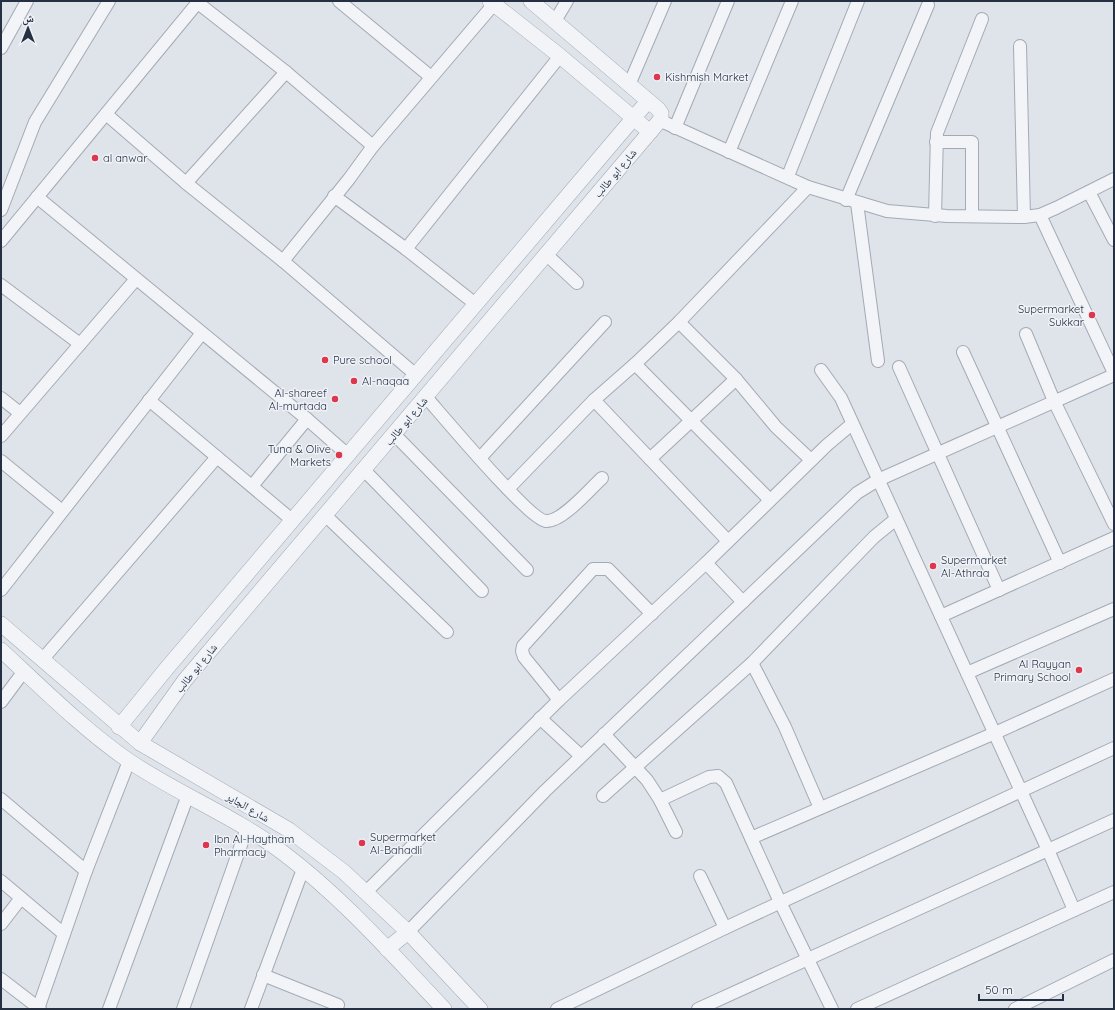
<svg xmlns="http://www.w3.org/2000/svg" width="1115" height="1010" font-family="Quicksand,'Noto Naskh Arabic',sans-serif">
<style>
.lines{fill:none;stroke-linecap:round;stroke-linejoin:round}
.minor-casing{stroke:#a4aab5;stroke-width:14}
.tertiary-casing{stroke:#a4aab5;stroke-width:16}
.minor{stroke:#f2f4f8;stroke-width:12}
.tertiary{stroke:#f2f4f8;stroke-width:15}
.poi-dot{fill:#dc374d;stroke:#eff2f7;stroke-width:1.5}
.labels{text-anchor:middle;stroke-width:3;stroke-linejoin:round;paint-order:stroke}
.poi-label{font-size:11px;fill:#263043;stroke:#eff2f7;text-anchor:start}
.street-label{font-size:11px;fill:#263043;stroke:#eff2f7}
</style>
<rect width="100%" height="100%" fill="#dfe3ea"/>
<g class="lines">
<g class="minor-casing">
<g id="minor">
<path d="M339,1L431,77"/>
<path d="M198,3L286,72L373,146"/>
<path d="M555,21L567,1"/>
<path d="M1020,46L1024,217"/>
<path d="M1,48L27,1"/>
<path d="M629,85L665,1"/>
<path d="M106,114L186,183L283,261L416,375"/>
<path d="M659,120L808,187L887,211L947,216L1024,217L1040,215L1056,208L1114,179"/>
<path d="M675,128L728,1"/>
<path d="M936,142H972V216"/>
<path d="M729,152L792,1"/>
<path d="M788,176L858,1"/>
<path d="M186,183L286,72"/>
<path d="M1089,192L1114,240"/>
<path d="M334,196L406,249L473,302"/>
<path d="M37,197L307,419L348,455"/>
<path d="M846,200L928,5"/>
<path d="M857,203L878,361"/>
<path d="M1,210L35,122L109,1"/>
<path d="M1040,215L1114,373"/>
<path d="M935,216L937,133L982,19"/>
<path d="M1,241L199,1"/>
<path d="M406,249L560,56"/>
<path d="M547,255L577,283"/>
<path d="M283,261L349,179L373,146L494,4"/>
<path d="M1,285L80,344"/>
<path d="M679,322L736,379L776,427L811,460"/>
<path d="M1026,334L1054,401L1114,524"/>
<path d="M963,352L1060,563"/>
<path d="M635,364L770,500"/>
<path d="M899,367L999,590"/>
<path d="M821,370L841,398L1048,850L1074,910"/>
<path d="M426,397C442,415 531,522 547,521C563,521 590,489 602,478"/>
<path d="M1,398L20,413"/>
<path d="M149,400L292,520"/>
<path d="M394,434L527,570"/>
<path d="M1,436L136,279"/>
<path d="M480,458L605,322"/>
<path d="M650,459L736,379"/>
<path d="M1,461L62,511"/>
<path d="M364,470L482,591"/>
<path d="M252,486L307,419"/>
<path d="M508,489L594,400"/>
<path d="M325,515L447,632"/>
<path d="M728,541L594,400L635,364L679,322L808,187"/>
<path d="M706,563L743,602"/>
<path d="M1,590L202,333"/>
<path d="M941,616L1114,538"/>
<path d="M42,660L217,457"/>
<path d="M752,663L785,727L820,808"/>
<path d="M967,673L1114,609"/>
<path d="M559,700L524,657L522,651L523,646L593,569H608L652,614"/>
<path d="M1,702L24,671"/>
<path d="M540,718L581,756"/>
<path d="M604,734L647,780L660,800L676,832"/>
<path d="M603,796L752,663L874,537L896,519"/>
<path d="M1,799L86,871"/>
<path d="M660,800L709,777L718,776L726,783L780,902L832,1009"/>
<path d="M751,838L995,733L1114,679"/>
<path d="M700,876L725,928"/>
<path d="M1,881L64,934"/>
<path d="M366,892L559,700L706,563L827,445L852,424"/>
<path d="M1,924L21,898"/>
<path d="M408,932L545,791L857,493L878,480L1114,375"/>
<path d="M263,975L338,1005"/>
<path d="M1,979L40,1009"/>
<path d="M38,1009L86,871L129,761"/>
<path d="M109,1009L188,795"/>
<path d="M183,1009L247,828"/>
<path d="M251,1009L303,869"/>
<path d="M557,1009L725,928L1114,748"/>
<path d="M698,1009L1114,820"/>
<path d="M857,1009L1114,892"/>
<path d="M1015,1009L1114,960"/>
</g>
</g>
<g class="tertiary-casing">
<g id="tertiary">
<path d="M490,1L560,56L650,132"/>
<path d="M1,624L140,743L289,830L344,872L408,932L480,1009"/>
<path d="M1,650C42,688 83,729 129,761C178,794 234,816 282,852C342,897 392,954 444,1009"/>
<path d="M119,727L167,668L648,101"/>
<path d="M140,743L185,680L661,119V113L658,109L531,1"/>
<path d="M387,949L408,932"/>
</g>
</g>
<use href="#minor" class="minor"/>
<use href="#tertiary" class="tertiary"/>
</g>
<g class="poi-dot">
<circle cx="657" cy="77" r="4"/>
<circle cx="95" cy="158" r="4"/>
<circle cx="1092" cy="315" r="4"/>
<circle cx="325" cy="360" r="4"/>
<circle cx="354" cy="381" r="4"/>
<circle cx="335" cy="399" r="4"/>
<circle cx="339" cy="455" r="4"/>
<circle cx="933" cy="566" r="4"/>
<circle cx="1079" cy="670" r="4"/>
<circle cx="362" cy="843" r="4"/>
<circle cx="206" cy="845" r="4"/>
</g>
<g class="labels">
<g class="poi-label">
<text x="665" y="81">Kishmish Market</text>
<text x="103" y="162">al anwar</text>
<text x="1084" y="313" text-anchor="end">Supermarket<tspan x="1084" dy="13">Sukkar</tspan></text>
<text x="333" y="364">Pure school</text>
<text x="362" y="385">Al-naqaa</text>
<text x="327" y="397" text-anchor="end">Al-shareef<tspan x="327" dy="13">Al-murtada</tspan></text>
<text x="331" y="453" text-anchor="end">Tuna &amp; Olive<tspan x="331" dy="13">Markets</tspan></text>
<text x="941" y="564">Supermarket<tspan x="941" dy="13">Al-Athraa</tspan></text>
<text x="1071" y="668" text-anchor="end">Al Rayyan<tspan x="1071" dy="13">Primary School</tspan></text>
<text x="370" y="841">Supermarket<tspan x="370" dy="13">Al-Bahadli</tspan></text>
<text x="214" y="843">Ibn Al-Haytham<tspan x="214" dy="13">Pharmacy</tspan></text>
</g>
<g class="street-label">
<text transform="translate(615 173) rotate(-50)" y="4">شارع ابو طالب</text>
<text transform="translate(406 421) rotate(-50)" y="4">شارع ابو طالب</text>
<text transform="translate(196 668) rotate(-51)" y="4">شارع ابو طالب</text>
<text transform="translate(248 807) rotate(30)" y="4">شارع الجاير</text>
</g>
</g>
<rect width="1115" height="1010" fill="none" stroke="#263043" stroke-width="4"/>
<g transform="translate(28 28)" stroke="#eff2f7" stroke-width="3" paint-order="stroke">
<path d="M0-3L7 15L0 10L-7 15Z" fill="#263043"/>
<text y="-6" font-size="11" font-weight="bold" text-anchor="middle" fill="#263043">ش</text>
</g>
<path d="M979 994v6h84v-6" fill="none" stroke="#263043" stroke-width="2"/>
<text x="985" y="994" font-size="12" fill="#263043" stroke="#eff2f7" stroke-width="3" paint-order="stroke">50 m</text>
</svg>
